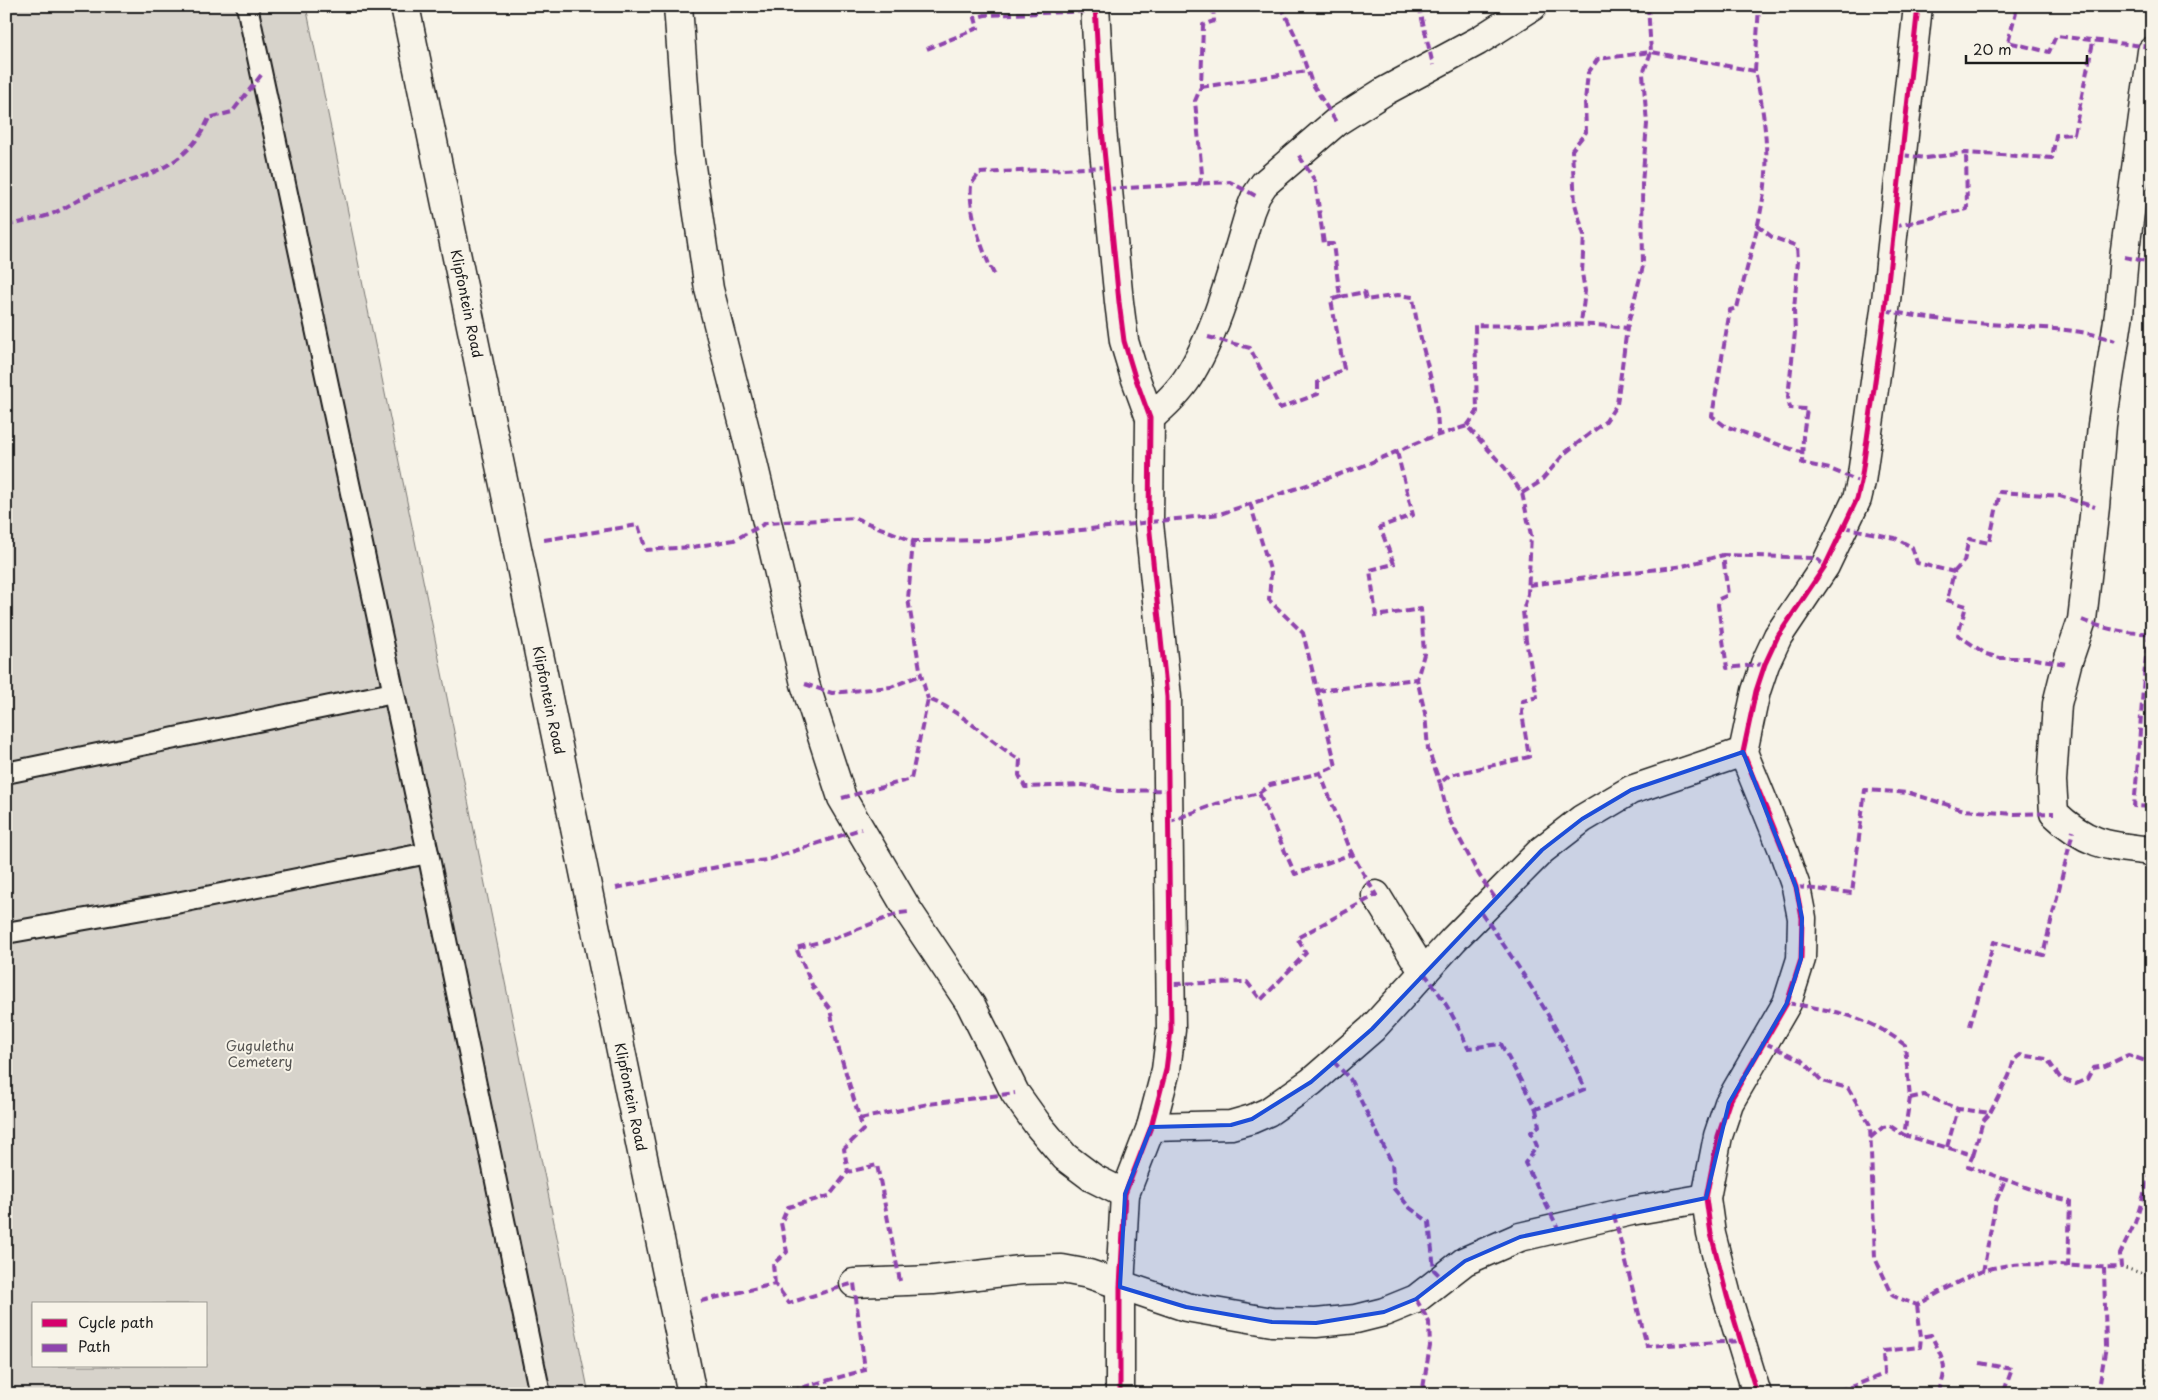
<svg xmlns="http://www.w3.org/2000/svg" width="2158" height="1400" font-family="'Playpen Sans',sans-serif">
<style>
.green{fill:#d7d3cb;stroke:#7a7874;fill-rule:evenodd}
.lines{fill:none;stroke-linecap:round;stroke-linejoin:round}
.lane-casing{stroke:#1c1c1c;stroke-width:24}
.street-casing{stroke:#1c1c1c;stroke-width:31}
.secondary-casing{stroke:#1c1c1c;stroke-width:31}
.path{stroke:#1c1c1c;stroke-width:3;stroke-dasharray:1 4;stroke-linecap:butt}
.lane{stroke:#f7f3e8;stroke-width:20}
.street{stroke:#f7f3e8;stroke-width:28}
.secondary{stroke:#f7f3e8;stroke-width:28}
.quiet{stroke:#8e44ad;stroke-width:4;stroke-dasharray:8 4;stroke-linecap:butt}
.cycleway-casing{stroke:#f7f3e8;stroke-width:8}
.cycleway{stroke:#d6006c;stroke-width:5}
.marked{fill:#1d4ed8;fill-opacity:0.2;stroke:#1d4ed8;stroke-width:4;stroke-linejoin:round}
.labels{text-anchor:middle;stroke-width:4;stroke-linejoin:round;paint-order:stroke}
.street-label{font-size:14px;fill:#1c1c1c;stroke:#f7f3e8}
.park-label{font-size:14px;fill:#545351;stroke:#f7f3e8}
</style>
<rect width="100%" height="100%" fill="#f7f3e8"/>
<filter id="ink" filterUnits="userSpaceOnUse"><feTurbulence type="fractalNoise" baseFrequency=".02" numOctaves="2"/><feDisplacementMap in="SourceGraphic" scale="10" xChannelSelector="R" yChannelSelector="G"/><feConvolveMatrix kernelMatrix="1 2 1 2 8 2 1 2 1" color-interpolation-filters="sRGB"/></filter>
<g filter="url(#ink)">
<path class="green" d="M6,6H306L589,1394H6ZM34,1304H206V1366H34Z"/>
<g class="lines">
<g class="lane-casing">
<g id="lane">
<path d="M247,6L428,853L540,1394"/>
<path d="M6,773L393,693"/>
<path d="M6,933L171,904L428,853"/>
</g>
</g>
<g class="street-casing">
<g id="street">
<path d="M678,6L689,153L709,289L747,437L805,684L842,798L909,912L971,1005L1015,1093L1038,1125L1065,1157L1093,1178L1125,1194"/>
<path d="M1095,6L1102,129L1119,302L1124,341L1134,374L1150,418L1149,523L1167,697L1171,1030L1166,1070L1151,1127L1125,1194L1120,1287V1394"/>
<path d="M2152,51L2124,257L2119,314L2102,425L2095,507L2082,620L2067,664L2057,704L2052,781L2054,813C2087,845 2108,846 2152,851"/>
<path d="M1150,418C1164,406 1177,394 1187,379C1217,333 1234,264 1250,211L1256,196L1264,184L1336,122L1385,91L1478,41L1533,6"/>
<path d="M1376,895L1424,973"/>
<path d="M1151,1127L1231,1125L1252,1119L1268,1112L1311,1082L1372,1029L1454,939L1542,850L1582,819L1631,790L1743,752"/>
<path d="M854,1283L933,1280L1021,1270L1062,1269L1089,1274L1186,1307L1272,1322L1316,1323L1356,1319L1384,1312L1416,1299L1465,1261L1520,1237L1631,1211L1706,1198"/>
<path d="M1757,1394L1727,1296L1711,1234L1706,1198L1718,1136L1729,1103L1787,1003L1801,959L1802,918L1796,887L1783,850L1743,752L1756,691L1765,664L1778,636L1825,566L1857,499L1861,482L1885,310L1918,6"/>
</g>
</g>
<g class="secondary-casing">
<g id="secondary">
<path id="s1" d="M405,6L692,1394"/>
</g>
</g>
<g class="path">
<path d="M2121,1267L2152,1276"/>
<path d="M2142,1394L2152,1351"/>
</g>
<use href="#lane" class="lane"/>
<use href="#street" class="street"/>
<use href="#secondary" class="secondary"/>
<g class="quiet">
<path d="M1281,6L1295,35L1312,83L1336,122"/>
<path d="M1419,6L1433,65"/>
<path d="M1648,6L1651,52L1755,71C1764,110 1770,153 1764,193C1758,231 1746,270 1737,308L1730,310L1712,416L1725,426L1803,453"/>
<path d="M2003,6L2016,12L2008,42L2049,52L2056,36L2152,47"/>
<path d="M927,49L978,28L975,18L985,15L1095,11"/>
<path d="M1755,71L1759,6"/>
<path d="M1201,87L1307,71"/>
<path d="M1902,155L1925,158L1966,153L2052,158L2056,135L2074,134L2093,42"/>
<path d="M1199,185L1202,174L1195,101L1201,87L1203,25L1214,21L1213,6"/>
<path d="M1107,189L1230,182L1256,196"/>
<path d="M1757,225L1772,237L1797,246L1798,261L1794,310L1795,332L1788,397L1790,408L1807,409L1803,436L1802,463L1830,469L1861,482"/>
<path d="M6,226C22,222 39,219 54,213C68,207 81,197 95,192C143,176 186,170 209,118L232,112L262,74"/>
<path d="M1894,227L1967,209L1966,153"/>
<path d="M2124,257L2152,262"/>
<path d="M994,274C983,254 968,210 971,186C972,182 977,177 979,173L1105,167"/>
<path d="M1340,297L1364,292L1366,300L1398,295L1413,297C1418,344 1439,388 1438,436"/>
<path d="M1885,310C1929,320 1972,323 2017,326C2051,329 2083,329 2115,341"/>
<path d="M1208,337L1250,348L1280,408L1318,394V382L1344,369L1331,300L1340,297L1333,244H1324L1315,181L1298,154"/>
<path d="M1467,426L1477,412L1475,325C1526,327 1576,321 1627,328"/>
<path d="M1397,452L1413,515L1380,527L1394,564L1370,570L1376,616L1421,609L1424,654L1417,679"/>
<path d="M1522,493L1540,482L1565,453L1606,421L1617,404L1627,328L1643,266L1642,184L1647,124L1643,74L1651,52L1598,59L1588,73L1585,101L1586,132L1572,150L1575,204L1584,235L1582,273L1585,291L1581,323"/>
<path d="M1250,503L1271,573L1269,600L1303,633L1336,766L1320,773L1352,854"/>
<path d="M1843,527L1895,538L1912,547L1917,563L1954,572L1947,600L1966,606L1958,635L1986,654L2000,658H2029L2067,664"/>
<path d="M544,540L638,525L646,550L693,547L734,540L766,523L855,518L913,541L995,540L1220,514L1358,468L1426,439L1467,426L1505,468L1522,493L1531,535L1528,594L1523,611L1526,641L1537,697L1523,701L1522,713L1529,757L1450,775L1440,783L1449,819L1479,875L1495,898"/>
<path d="M913,541L908,599L921,675L928,699"/>
<path d="M1954,572L1964,561L1969,539L1989,543L2000,492L2060,496L2095,507"/>
<path d="M1529,585L1683,566L1723,555"/>
<path d="M2082,620C2105,629 2127,634 2152,633"/>
<path d="M2149,633C2141,691 2140,748 2134,806L2152,807"/>
<path d="M1765,664L1727,668L1718,605L1719,599L1728,595L1723,555L1816,558L1825,566"/>
<path d="M805,684L832,693L891,687L921,675"/>
<path d="M1317,691L1417,679L1425,713L1428,749L1440,783"/>
<path d="M1259,793L1270,785L1320,773"/>
<path d="M842,798L911,779L928,699C963,711 989,741 1020,760L1019,775L1025,787L1083,785L1118,791L1167,790"/>
<path d="M1168,822L1216,804L1259,793L1295,874L1352,854L1376,895L1297,938L1306,953L1261,1000L1247,982L1170,984"/>
<path d="M1796,887L1852,893L1865,790L1910,793L1964,810L2014,814L2054,813"/>
<path d="M616,888L732,864L767,860L861,829"/>
<path d="M1424,973C1443,997 1456,1020 1468,1048L1501,1044L1536,1109L1585,1089C1559,1026 1520,968 1481,912"/>
<path d="M1787,1003C1835,1011 1866,1015 1905,1045L1910,1098L1904,1135L1973,1155L1968,1166L2050,1196L2070,1201L2068,1267"/>
<path d="M1970,1026L1994,942L2043,955L2073,831"/>
<path d="M1765,1043L1803,1061L1822,1081L1848,1088L1870,1125L1875,1258L1893,1296L1917,1305C1941,1292 1966,1275 1993,1268C2034,1259 2079,1269 2121,1267L2120,1254L2135,1223L2152,1169"/>
<path d="M1333,1061L1350,1079L1392,1163L1394,1189L1410,1208L1429,1222L1434,1270L1442,1278"/>
<path d="M1910,1098L1924,1095L1958,1109L1990,1113L2009,1076L2014,1060L2020,1055L2047,1059L2061,1079L2076,1084L2087,1079L2093,1068L2105,1066L2128,1055L2152,1063"/>
<path d="M1536,1109L1539,1126L1531,1132L1537,1146L1525,1163L1558,1228"/>
<path d="M860,1119L928,1104L1015,1093"/>
<path d="M1870,1138L1883,1127L1890,1126L1904,1135"/>
<path d="M1947,1147L1958,1109"/>
<path d="M1973,1155L1983,1121L1990,1113"/>
<path d="M1614,1215L1647,1346L1741,1341"/>
<path d="M1983,1272L1996,1201L2005,1180"/>
<path d="M900,1281L877,1165L848,1172L844,1149L863,1130L837,1043L830,1009L813,987L796,948L835,938L899,913L909,912"/>
<path d="M775,1284L773,1264L787,1252L781,1223L788,1207L829,1196L848,1172"/>
<path d="M1416,1299L1429,1322L1430,1346L1422,1394"/>
<path d="M701,1301L775,1284L789,1303L854,1283L865,1370L797,1389"/>
<path d="M1917,1305L1921,1337L1931,1335C1943,1359 1950,1368 1937,1394"/>
<path d="M1980,1363L2012,1369L2003,1394"/>
<path d="M1814,1394L1848,1388L1884,1374L1883,1351L1920,1347L1921,1337"/>
<path d="M2098,1394L2106,1346L2104,1268"/>
</g>
<g class="cycleway-casing">
<g id="cycleway">
<path d="M1095,6L1102,129L1119,302L1124,341L1134,374L1150,418L1149,523L1167,697L1171,1030L1166,1070L1151,1127L1125,1194L1120,1287V1394"/>
<path d="M1757,1394L1727,1296L1711,1234L1706,1198L1718,1136L1729,1103L1787,1003L1801,959L1802,918L1796,887L1783,850L1743,752L1756,691L1765,664L1778,636L1825,566L1857,499L1861,482L1885,310L1918,6"/>
</g>
</g>
<use href="#cycleway" class="cycleway"/>
</g>
</g>
<path class="marked" d="M1743,752L1796,887L1802,918L1801,959L1787,1003L1729,1103L1706,1198L1520,1237L1465,1261L1416,1299L1384,1312L1316,1323L1272,1322L1186,1307L1120,1287L1125,1194L1151,1127L1231,1125L1252,1119L1311,1082L1372,1029L1542,850L1582,819L1631,790Z"/>
<g class="labels">
<g class="street-label">
<text dy="5" stroke="none"><textPath href="#s1" startOffset="304">Klipfontein Road</textPath></text>
<text dy="5" stroke="none"><textPath href="#s1" startOffset="709">Klipfontein Road</textPath></text>
<text dy="5" stroke="none"><textPath href="#s1" startOffset="1114">Klipfontein Road</textPath></text>
</g>
<g class="park-label">
<text x="260" y="1051">Gugulethu<tspan x="260" dy="16">Cemetery</tspan></text>
</g>
</g>
<rect width="2158" height="1400" fill="none" stroke="#f7f3e8" stroke-width="25"/>
<rect x="12" y="12" width="2133" height="1375" fill="none" stroke="#1c1c1c" stroke-width="2" filter="url(#ink)"/>
<rect x="32" y="1302" width="175" height="65" fill="#f7f3e8" stroke="#9f9d96"/>
<rect x="42" y="1319" width="25" height="8" fill="#d6006c" stroke="#9f9d96"/>
<text x="78" y="1328" font-size="15" fill="#1c1c1c">Cycle path</text>
<rect x="42" y="1344" width="25" height="8" fill="#8e44ad" stroke="#9f9d96"/>
<text x="78" y="1352" font-size="15" fill="#1c1c1c">Path</text>
<path d="M1966 55v8h121v-8" fill="none" stroke="#1c1c1c" stroke-width="2.5"/>
<text x="1973" y="55" font-size="15" fill="#1c1c1c" stroke="#f7f3e8" stroke-width="4" paint-order="stroke">20 m</text>
</svg>
